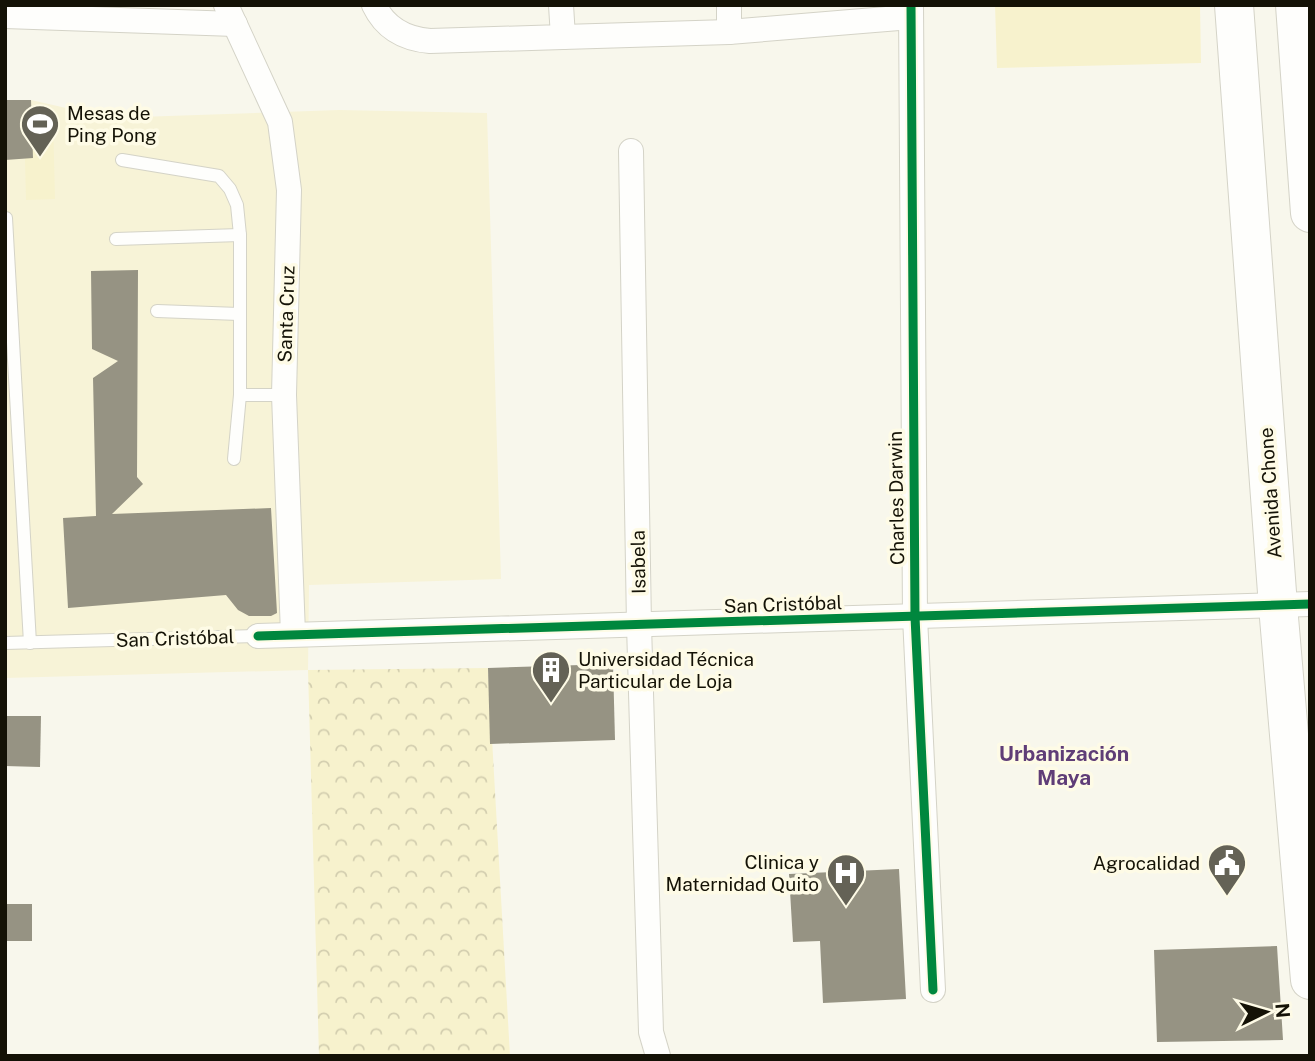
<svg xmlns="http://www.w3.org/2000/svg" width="1315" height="1061" font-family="'Public Sans',sans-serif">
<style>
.built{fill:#f7f3d7}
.grass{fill:#f7f2cd}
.park{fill:url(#park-crowns)}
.building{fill:#969383}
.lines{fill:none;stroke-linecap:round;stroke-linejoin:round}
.lane-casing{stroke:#d4d3c7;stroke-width:14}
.street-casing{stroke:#d4d3c7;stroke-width:26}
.primary-casing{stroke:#d4d3c7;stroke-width:40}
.lane{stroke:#fefefc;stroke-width:12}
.street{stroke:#fefefc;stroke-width:24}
.primary{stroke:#fefefc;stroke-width:38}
.cycleway-casing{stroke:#fefbe6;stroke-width:13}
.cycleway{stroke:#00873e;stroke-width:9}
.labels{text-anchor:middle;stroke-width:7;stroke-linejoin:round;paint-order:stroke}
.poi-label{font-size:19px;fill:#141206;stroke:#fefbe6;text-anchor:start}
.street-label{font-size:19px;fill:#141206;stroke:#fefbe6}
.neighbourhood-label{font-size:21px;font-weight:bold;fill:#5f3d77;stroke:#fefbe6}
</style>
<defs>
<pattern id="park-crowns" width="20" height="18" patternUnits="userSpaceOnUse" patternTransform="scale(1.75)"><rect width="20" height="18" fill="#f7f2cd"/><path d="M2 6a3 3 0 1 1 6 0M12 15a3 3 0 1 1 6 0" fill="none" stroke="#d3ceaf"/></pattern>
</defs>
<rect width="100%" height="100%" fill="#f8f7ec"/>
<path class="built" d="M5,100H31L110,118L339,110L487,113L501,579L309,585L308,670L5,678Z"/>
<g class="grass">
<path d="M995,5H1200L1201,63L997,68Z"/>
<path d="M24,118H53L55,199L26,200Z"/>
</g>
<path class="park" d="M488,668L510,1056H319L308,670Z"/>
<g class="building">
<path d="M5,100H31L33,158L5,160Z"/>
<path d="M138,270L137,477L143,484L112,514L271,508L277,613L271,616H249L238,610L226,595L68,608L63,518L96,516L93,378L118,361L92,349L91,271Z"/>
<path d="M613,664L615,740L490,744L488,668Z"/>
<path d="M5,716H41L40,767L5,766Z"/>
<path d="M899,869L906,999L823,1003L820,941L793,942L789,874Z"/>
<rect x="5" y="904" width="27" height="37"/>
<path d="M1277,946L1283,1040L1157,1042L1154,950Z"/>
</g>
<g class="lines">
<g class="lane-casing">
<g id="lane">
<path d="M122,160L219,176L230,189L237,205L240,235V395H284"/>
<path d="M6,218L30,643"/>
<path d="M116,239L240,235"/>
<path d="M157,311L239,314"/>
<path d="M234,459L240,395"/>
<path d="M5,643L258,636"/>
</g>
</g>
<g class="street-casing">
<g id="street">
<path d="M226,5L280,122L289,190L284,395L293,634"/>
<path d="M374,5C385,28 405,39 430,41L563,37L561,5"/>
<path d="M729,5V32"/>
<path d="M911,5L915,617L933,990"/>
<path d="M5,16L235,24"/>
<path d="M563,37L729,32L911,17"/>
<path d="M631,151L639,625L651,1032L658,1056"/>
<path d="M258,636L1310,604"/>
</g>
</g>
<g class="primary-casing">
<g id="primary">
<path d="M1234,5L1278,606L1310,980"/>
<path d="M1295,5L1310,213"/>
</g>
</g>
<use href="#lane" class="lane"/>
<use href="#street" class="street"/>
<use href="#primary" class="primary"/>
<g class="cycleway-casing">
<g id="cycleway">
<path d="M911,5L915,617L933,990"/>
<path d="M258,636L1310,604"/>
</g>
</g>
<use href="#cycleway" class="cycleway"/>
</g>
<defs>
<g id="stadium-pin" transform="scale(2.0125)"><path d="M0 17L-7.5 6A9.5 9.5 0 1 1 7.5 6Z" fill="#646256" stroke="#fefbe6"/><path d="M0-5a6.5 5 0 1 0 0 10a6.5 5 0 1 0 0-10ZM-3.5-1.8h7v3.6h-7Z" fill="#fff"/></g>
<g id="building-pin" transform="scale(2.0125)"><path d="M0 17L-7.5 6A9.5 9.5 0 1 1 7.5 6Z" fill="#646256" stroke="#fefbe6"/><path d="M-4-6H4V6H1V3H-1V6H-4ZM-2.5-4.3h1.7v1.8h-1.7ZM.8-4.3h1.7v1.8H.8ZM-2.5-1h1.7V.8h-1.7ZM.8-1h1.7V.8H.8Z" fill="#fff"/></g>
<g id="civic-pin" transform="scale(2.0125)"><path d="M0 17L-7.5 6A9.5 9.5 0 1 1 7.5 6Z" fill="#646256" stroke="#fefbe6"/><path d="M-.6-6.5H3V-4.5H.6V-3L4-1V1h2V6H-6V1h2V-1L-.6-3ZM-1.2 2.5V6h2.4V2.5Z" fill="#fff"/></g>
<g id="hospital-pin" transform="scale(2.0125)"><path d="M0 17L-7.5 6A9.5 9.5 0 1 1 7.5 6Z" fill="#646256" stroke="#fefbe6"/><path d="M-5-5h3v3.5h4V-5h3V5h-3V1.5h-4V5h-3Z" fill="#fff"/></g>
</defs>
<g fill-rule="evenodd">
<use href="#stadium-pin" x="40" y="124"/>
<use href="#building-pin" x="551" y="670"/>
<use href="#civic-pin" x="1227" y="863"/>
<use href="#hospital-pin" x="846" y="873"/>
</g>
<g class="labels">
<g class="poi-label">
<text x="67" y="120">Mesas de<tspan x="67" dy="22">Ping Pong</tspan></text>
<text x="578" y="666">Universidad Técnica<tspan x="578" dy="22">Particular de Loja</tspan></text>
<text x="819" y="869" text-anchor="end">Clinica y<tspan x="819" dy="22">Maternidad Quito</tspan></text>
<text x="1200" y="870" text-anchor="end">Agrocalidad</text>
</g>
<g class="street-label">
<text transform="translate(286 314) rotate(-88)" y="7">Santa Cruz</text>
<text transform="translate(1270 493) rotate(-94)" y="7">Avenida Chone</text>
<text transform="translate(896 498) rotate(-91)" y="7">Charles Darwin</text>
<text transform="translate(638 562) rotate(-91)" y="7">Isabela</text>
<text transform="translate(783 604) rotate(-2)" y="7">San Cristóbal</text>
<text transform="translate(175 638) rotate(-2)" y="7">San Cristóbal</text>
</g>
<g class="neighbourhood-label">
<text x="1064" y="761">Urbanización<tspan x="1064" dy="24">Maya</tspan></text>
</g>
</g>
<rect width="1315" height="1061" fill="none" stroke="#141206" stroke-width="14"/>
<g transform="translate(1266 1012) rotate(85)" stroke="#fefbe6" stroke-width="5" paint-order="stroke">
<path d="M0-5L12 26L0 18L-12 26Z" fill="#141206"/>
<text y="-10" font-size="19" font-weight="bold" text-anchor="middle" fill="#141206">N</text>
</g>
</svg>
